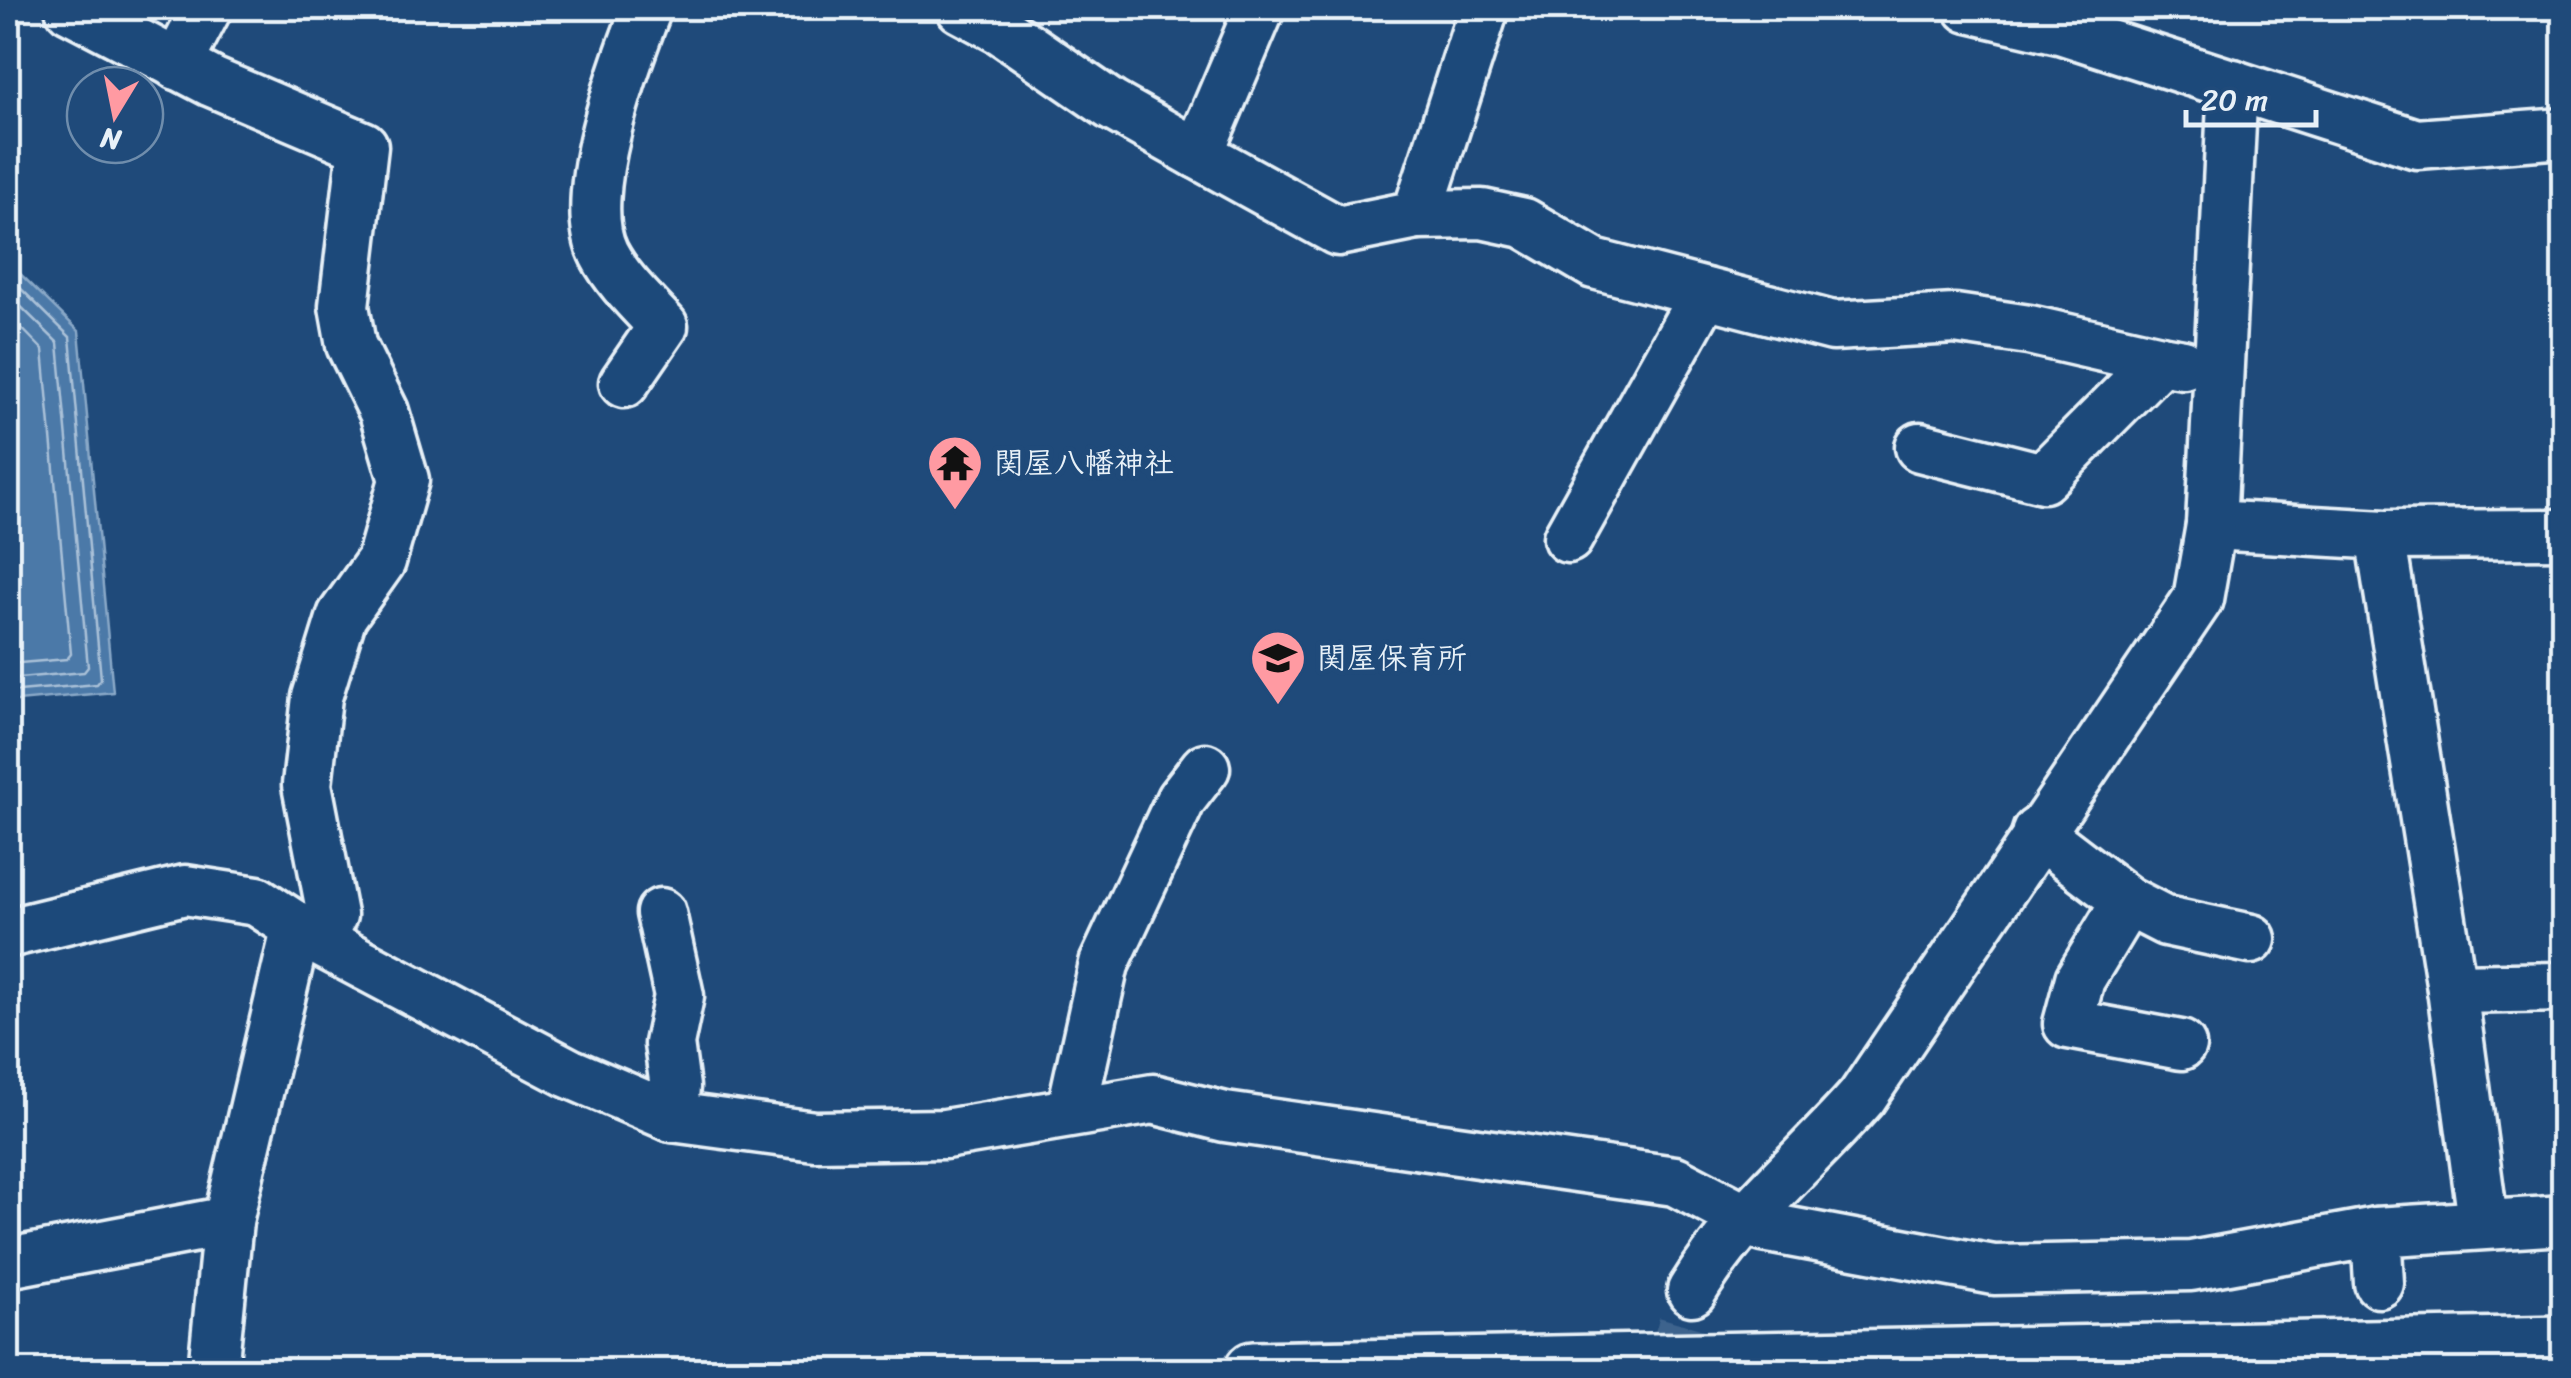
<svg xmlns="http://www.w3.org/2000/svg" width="2571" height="1378" font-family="Sriracha,'Klee One',sans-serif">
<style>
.water{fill:#4c79a8;stroke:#8aa9c8;stroke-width:2.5}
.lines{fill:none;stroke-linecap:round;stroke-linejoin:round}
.shore{stroke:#aac1d8;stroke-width:2.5}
.minor-tunnel{stroke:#3d638d;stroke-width:48;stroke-dasharray:48 24;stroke-linecap:butt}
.minor-casing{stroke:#e8f1f8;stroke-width:55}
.motorway-casing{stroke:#e8f1f8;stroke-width:62}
.minor{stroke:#1f4a7a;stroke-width:48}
.motorway{stroke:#1f4a7a;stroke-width:55}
.labels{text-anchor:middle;stroke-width:10;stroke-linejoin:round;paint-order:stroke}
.poi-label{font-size:30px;font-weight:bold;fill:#e8f1f8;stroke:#1f4a7a;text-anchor:start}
</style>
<rect width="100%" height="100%" fill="#1f4a7a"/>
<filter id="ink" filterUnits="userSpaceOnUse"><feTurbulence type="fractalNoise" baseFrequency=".01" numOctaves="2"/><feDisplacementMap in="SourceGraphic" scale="20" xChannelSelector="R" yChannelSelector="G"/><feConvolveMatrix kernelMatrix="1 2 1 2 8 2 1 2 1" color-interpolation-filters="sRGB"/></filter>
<g filter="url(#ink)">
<path class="water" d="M8,262L79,331L113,692L8,702Z"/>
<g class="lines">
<g class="shore">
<path d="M8,276L70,337L101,679L97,684L8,692"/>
<path d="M8,294L58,343L88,667L84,672L8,679"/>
<path d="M8,314L43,350L71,654L67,659L8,664"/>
</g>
<path class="minor-tunnel" d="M1669,1370L1692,1291"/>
<g class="minor-casing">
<g id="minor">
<path d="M70,8L212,82L363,146L344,306L351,345L384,412L404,480L381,561L342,616L317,697L307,785L332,915L315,939"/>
<path d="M961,8L1002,30L1111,105L1198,154L1260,8"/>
<path d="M1969,8L2063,30L2417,144L2564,133"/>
<path d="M177,65L207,8"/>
<path d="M1198,154L1338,231L1417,215L1484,8"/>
<path d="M1417,215L1482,214L1524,223L1594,264L1833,326L1955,319L2029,330L2160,360"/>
<path d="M624,383L663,326C643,304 618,281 604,254C575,198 625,64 647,8"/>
<path d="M1920,447L2043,478L2160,360L2183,364"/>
<path d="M2211,525L2385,535L2564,534"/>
<path d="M2380,535L2452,989L2483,1221"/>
<path d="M1568,538L1705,293"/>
<path d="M2037,832L2127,901L2166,921L2251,939"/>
<path d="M2127,901L2080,979L2068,1024L2181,1045"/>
<path d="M661,913L679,996L669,1044L675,1087L672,1117"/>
<path d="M8,933L185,890L257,901L315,939L569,1073L672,1117L815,1136L945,1134L1153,1099L1225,1117L1675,1181L1763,1227L1994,1270L2191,1266L2376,1232L2564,1220"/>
<path d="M2452,989L2564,987"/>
<path d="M1072,1109L1104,964L1181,799L1205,768"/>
<path d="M2376,1232L2379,1283"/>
<path d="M8,1263L228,1221"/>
<path d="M1692,1291C1737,1216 1805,1162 1862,1097L2198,599L2211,525L2233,84"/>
<path d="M213,1370L228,1221L297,926"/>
</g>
</g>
<g class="motorway-casing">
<path id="motorway" d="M1253,1370L2564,1344"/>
</g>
<use href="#minor" class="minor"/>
<use href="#motorway" class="motorway"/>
</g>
</g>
<defs>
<g id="temple-pin" transform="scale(2.875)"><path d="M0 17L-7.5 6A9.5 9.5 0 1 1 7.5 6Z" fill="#ff9aa2" stroke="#1f4a7a"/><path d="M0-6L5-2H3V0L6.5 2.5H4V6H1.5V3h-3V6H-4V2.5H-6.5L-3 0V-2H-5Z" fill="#111"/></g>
<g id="school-pin" transform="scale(2.875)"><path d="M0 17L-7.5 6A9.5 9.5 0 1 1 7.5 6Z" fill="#ff9aa2" stroke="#1f4a7a"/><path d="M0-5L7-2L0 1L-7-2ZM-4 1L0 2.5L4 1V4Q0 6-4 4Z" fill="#111"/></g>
</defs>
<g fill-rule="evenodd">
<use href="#temple-pin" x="955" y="463"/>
<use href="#school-pin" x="1278" y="658"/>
</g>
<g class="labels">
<g class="poi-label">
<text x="994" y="473">関屋八幡神社</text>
<text x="1317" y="668">関屋保育所</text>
</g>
</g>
<rect width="2571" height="1378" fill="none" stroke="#1f4a7a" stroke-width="40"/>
<rect x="20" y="20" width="2531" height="1338" fill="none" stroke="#e8f1f8" stroke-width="4" filter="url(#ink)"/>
<g transform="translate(115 115) rotate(190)"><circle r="48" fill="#1f4a7a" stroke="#6f8dac" stroke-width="2.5"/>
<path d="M0-8L18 38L0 25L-18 38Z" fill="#ff9aa2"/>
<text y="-15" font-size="28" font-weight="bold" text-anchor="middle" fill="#e8f1f8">N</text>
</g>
<path d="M2186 110v15h130v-15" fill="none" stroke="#e8f1f8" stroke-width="5"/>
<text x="2201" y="110" font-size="30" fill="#e8f1f8" stroke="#1f4a7a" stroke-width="8" paint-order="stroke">20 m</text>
</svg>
